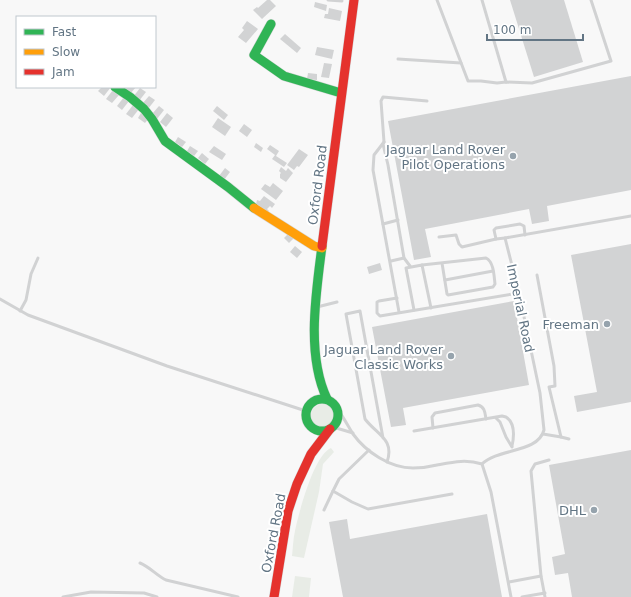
<svg xmlns="http://www.w3.org/2000/svg" width="631" height="597" font-family="'DejaVu Sans',sans-serif">
<style>
.green{fill:#e8ece6}
.building{fill:#d2d3d4}
.lines{fill:none;stroke-linecap:round;stroke-linejoin:round}
.fast-casing{stroke:#d5d6d7;stroke-width:10}
.slow-casing{stroke:#d5d6d7;stroke-width:10}
.jam-casing{stroke:#d5d6d7;stroke-width:10}
.lane{stroke:#d1d2d3;stroke-width:3}
.fast{stroke:#30b455;stroke-width:9}
.slow{stroke:#ff9f0a;stroke-width:9}
.jam{stroke:#e5322d;stroke-width:9}
.poi-dot{fill:#96a3ad;stroke:#fff;stroke-width:1.5}
.labels{text-anchor:middle;stroke-width:4;stroke-linejoin:round;paint-order:stroke}
.poi-label{font-size:13px;fill:#627584;stroke:#fff;text-anchor:end}
.street-label{font-size:13px;fill:#627584;stroke:#fff}
</style>
<rect width="100%" height="100%" fill="#f8f8f8"/>
<g class="green">
<circle cx="323" cy="416" r="12"/>
<path d="M331,448L334,452L323,464L319,492L304,558L292,556C293,548 293,539 295,531C299,512 314,455 331,448Z"/>
<path d="M295,576L311,578L309,597H292Z"/>
</g>
<g class="building">
<path d="M267,0H270L276,6L262,19L253,10L257,7L258,8Z"/>
<path d="M510,0H564L583,62L534,77Z"/>
<path d="M315,2L327,5L326,11L314,7Z"/>
<path d="M329,8L342,11L340,21L324,18L325,14H328Z"/>
<path d="M247,21L258,29L246,43L238,37L244,30L242,28Z"/>
<path d="M285,34L301,48L297,53L280,39Z"/>
<path d="M317,47L334,50L332,59L315,55Z"/>
<path d="M324,63L332,64L329,78L321,77Z"/>
<path d="M308,73L317,74V80L307,79Z"/>
<path d="M631,76V190L547,206L549,221L532,224L529,209L425,229L431,257L414,260L388,121Z"/>
<path d="M102,87H111L104,96L98,91Z"/>
<path d="M127,87H136L130,94L125,90Z"/>
<path d="M140,88L146,92L139,101L133,97Z"/>
<path d="M113,90L119,95L112,103L106,99Z"/>
<path d="M149,96L155,100L148,109L142,104Z"/>
<path d="M124,97L129,101L122,110L117,106Z"/>
<path d="M133,105L139,109L132,118L126,114Z"/>
<path d="M159,106L164,110L157,119L152,114Z"/>
<path d="M217,106L228,115L224,120L213,111Z"/>
<path d="M141,113L149,118L145,123L138,118Z"/>
<path d="M167,113L173,118L166,127L160,122Z"/>
<path d="M218,118L231,127L225,136L212,127Z"/>
<path d="M244,124L252,130L247,137L239,131Z"/>
<path d="M178,137L186,142L182,147L175,142Z"/>
<path d="M256,143L263,148L261,152L254,147Z"/>
<path d="M270,145L279,151L276,156L287,163L284,167L272,159L275,155L267,149Z"/>
<path d="M190,146L198,151L194,156L187,151Z"/>
<path d="M214,146L226,154L222,160L209,152Z"/>
<path d="M299,149L308,155L299,167L297,166L294,170L287,165Z"/>
<path d="M202,153L209,159L205,164L198,158Z"/>
<path d="M281,167L286,171L288,168L293,173L286,182L280,178V174L281,173L279,171Z"/>
<path d="M225,168L230,172L224,180L219,176Z"/>
<path d="M273,183L283,191L276,200L261,189L265,184L270,187Z"/>
<path d="M264,196L275,204L272,208L270,206L267,209L269,211L267,213L256,204L257,200L260,201Z"/>
<path d="M289,233L294,238L289,243L284,238Z"/>
<path d="M631,244V402L577,412L574,396L597,392L571,255Z"/>
<path d="M295,246L302,252L297,258L290,252Z"/>
<path d="M380,263L382,270L369,274L367,267Z"/>
<path d="M514,301L529,385L403,408L406,425L391,427L372,327Z"/>
<path d="M631,450V597H572L568,573L555,575L552,557L565,554L549,465Z"/>
<path d="M487,514L502,597H343L329,522L347,519L350,539Z"/>
</g>
<g class="lines">
<g class="fast-casing">
<g id="fast">
<path d="M271,24L254,55L284,76L341,93"/>
<path d="M115,87L130,97L144,109L152,119L165,141L228,187L254,208"/>
<path d="M322,246C316,293 306,355 327,399"/>
<circle cx="322" cy="415" r="16"/>
</g>
</g>
<g class="slow-casing">
<path id="slow" d="M254,208L314,246L322,248"/>
</g>
<g class="jam-casing">
<g id="jam">
<path d="M322,246L354,0"/>
<path d="M274,597L288,511L297,484L311,454L330,429"/>
</g>
</g>
<g class="lane">
<path d="M328,0L342,1"/>
<path d="M437,0L468,81H481L497,83L506,82L532,83L611,61L591,0"/>
<path d="M482,0L506,82"/>
<path d="M398,59L461,63"/>
<path d="M384,142L383,144L388,165L404,258L410,266"/>
<path d="M383,224L398,220"/>
<path d="M439,237L456,235L459,244L462,247L496,239L505,238"/>
<path d="M496,239L494,230L496,228L520,224L524,226L525,235"/>
<path d="M391,261L404,258"/>
<path d="M422,265L486,258C494,262 494,276 495,284L493,287L448,295L447,294L442,263"/>
<path d="M537,275L554,366L555,386L549,387L561,437L543,434"/>
<path d="M445,280L493,271"/>
<path d="M397,298L379,301L377,302V313L380,316L519,293"/>
<path d="M0,299L28,315L167,366L306,411"/>
<path d="M317,307L337,302"/>
<path d="M414,310L406,268L422,265L431,308"/>
<path d="M20,311L26,300L31,274L38,258"/>
<path d="M399,312L373,170L374,155L384,142L381,101L383,97L427,101"/>
<path d="M338,410C344,418 348,426 353,434C366,452 390,468 413,468C421,468 429,467 437,465C453,462 466,459 482,464L491,492L511,597"/>
<path d="M496,418L500,422L506,437L512,447"/>
<path d="M333,427L353,433"/>
<path d="M433,428L432,417L435,413L478,405C485,407 485,413 486,419"/>
<path d="M414,431L502,416L506,417C515,423 514,437 512,446"/>
<path d="M561,437L569,439"/>
<path d="M383,438L360,311L346,314L365,419C377,435 395,439 387,462"/>
<path d="M369,450L339,479L333,491L352,502L368,509L452,494"/>
<path d="M482,464C499,448 538,453 544,430L540,393L519,293L505,238L631,216"/>
<path d="M324,510L333,491"/>
<path d="M140,563C150,567 156,575 166,580L238,597"/>
<path d="M509,582L541,576"/>
<path d="M63,597L91,592L144,593L157,597"/>
<path d="M522,597L545,593"/>
<path d="M545,597L541,576L531,471L535,464L549,460"/>
</g>
<use href="#fast" class="fast"/>
<use href="#slow" class="slow"/>
<use href="#jam" class="jam"/>
</g>
<g class="poi-dot">
<circle cx="513" cy="156" r="4"/>
<circle cx="607" cy="324" r="4"/>
<circle cx="451" cy="356" r="4"/>
<circle cx="594" cy="510" r="4"/>
</g>
<g class="labels">
<g class="poi-label">
<text x="505" y="154">Jaguar Land Rover<tspan x="505" dy="15">Pilot Operations</tspan></text>
<text x="599" y="329">Freeman</text>
<text x="443" y="354">Jaguar Land Rover<tspan x="443" dy="15">Classic Works</tspan></text>
<text x="586" y="515">DHL</text>
</g>
<g class="street-label">
<text transform="translate(317 185) rotate(-83)" y="5">Oxford Road</text>
<text transform="translate(521 308) rotate(78)" y="5">Imperial Road</text>
<text transform="translate(273 533) rotate(-79)" y="5">Oxford Road</text>
</g>
</g>
<rect x="16" y="16" width="140" height="72" fill="#ffffff" stroke="#c0c8ce"/>
<rect x="24" y="29" width="20" height="6" fill="#30b455" stroke="#c0c8ce"/>
<text x="52" y="36" font-size="12" fill="#627584">Fast</text>
<rect x="24" y="49" width="20" height="6" fill="#ff9f0a" stroke="#c0c8ce"/>
<text x="52" y="56" font-size="12" fill="#627584">Slow</text>
<rect x="24" y="69" width="20" height="6" fill="#e5322d" stroke="#c0c8ce"/>
<text x="52" y="76" font-size="12" fill="#627584">Jam</text>
<path d="M487 34v6h96v-6" fill="none" stroke="#627584" stroke-width="2"/>
<text x="493" y="34" font-size="12" fill="#627584" stroke="#ffffff" stroke-width="3" paint-order="stroke">100 m</text>
</svg>
